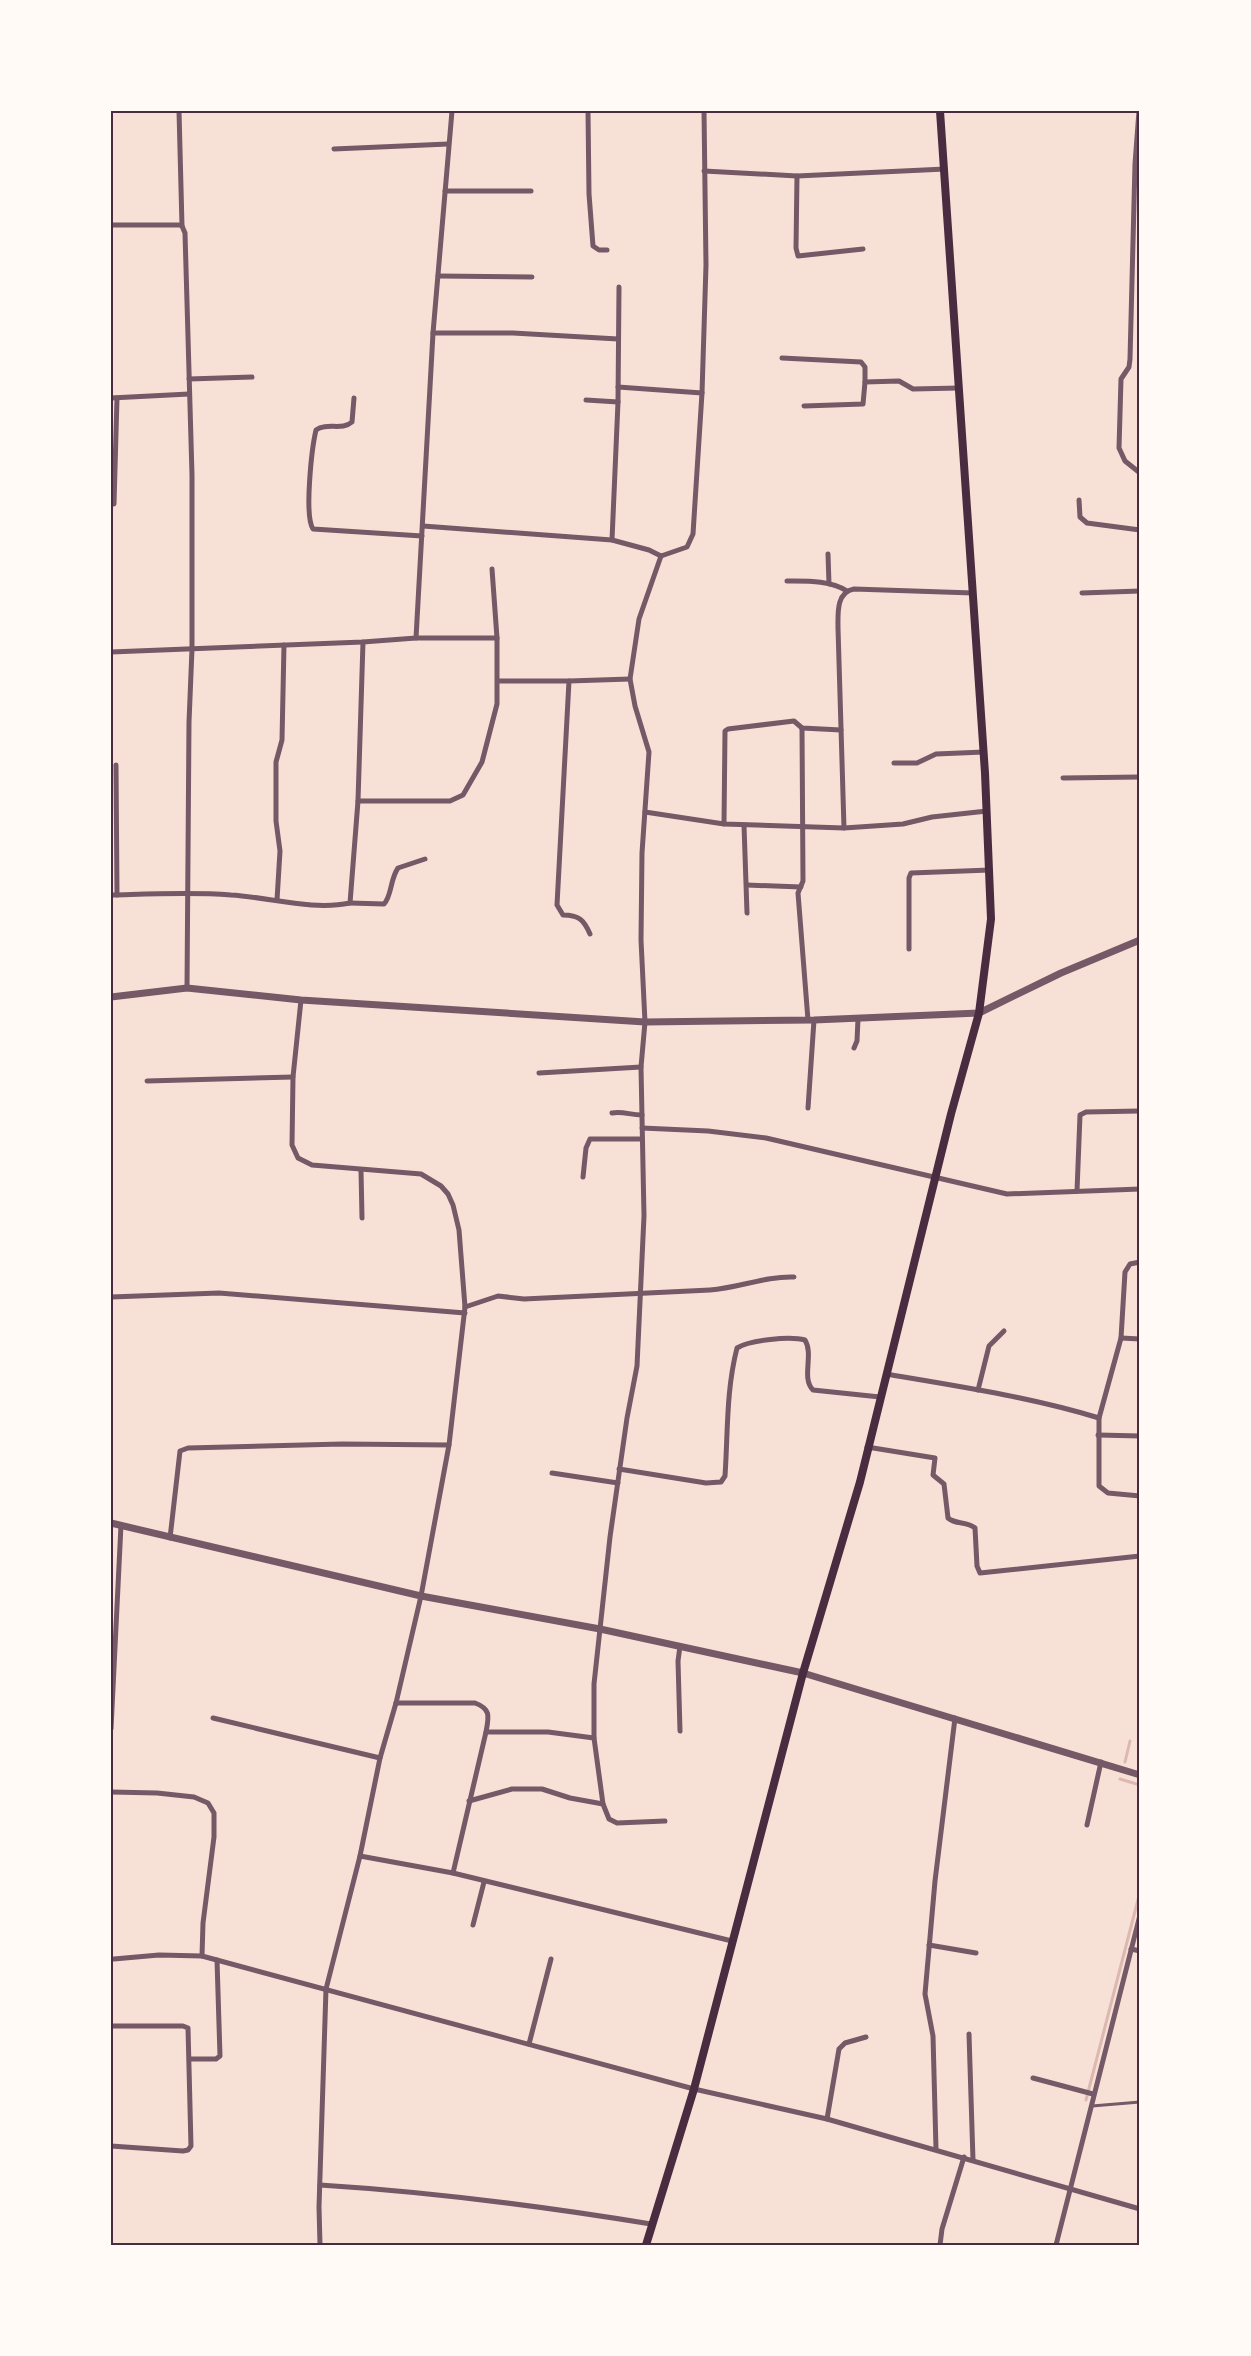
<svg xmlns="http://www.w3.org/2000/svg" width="1251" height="2356" font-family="'Asap Condensed',sans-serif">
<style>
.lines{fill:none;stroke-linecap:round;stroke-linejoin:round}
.stream{stroke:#dcb8b0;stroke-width:3}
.service{stroke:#755966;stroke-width:3}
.minor{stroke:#755966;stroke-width:5}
.tertiary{stroke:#755966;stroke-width:7}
.secondary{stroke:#4a2c40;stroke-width:8}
.neatline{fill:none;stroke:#4a2c40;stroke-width:2}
</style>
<rect width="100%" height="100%" fill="#f7e1d7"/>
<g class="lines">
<g class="stream">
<path d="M1125,1762L1130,1741"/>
<path d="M1120,1779L1140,1785"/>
<path d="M1086,2100L1140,1892"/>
</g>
<path class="service" d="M1092,2106L1140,2102"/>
<g class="minor">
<path d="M179,111L182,226"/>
<path d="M588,111L589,194L593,246L599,250H607"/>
<path d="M1139,111L1135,164L1130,359L1129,367L1121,379L1119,448L1125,461L1140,473"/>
<path d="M334,149L448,144"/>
<path d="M704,171L797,176L945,169"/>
<path d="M797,176L796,248L798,256L863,249"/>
<path d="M445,191H531"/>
<path d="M111,225H179L182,226L185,233L192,475V649L189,722L187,988"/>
<path d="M438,276L532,277"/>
<path d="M433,333H513L618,339"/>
<path d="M782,358L861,362L865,367V382"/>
<path d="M189,379L252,377"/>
<path d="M618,387L702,393"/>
<path d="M111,398L189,394"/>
<path d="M354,398L352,422C342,431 327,422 316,430C312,447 304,515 313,529L422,536"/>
<path d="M586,400L618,402"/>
<path d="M804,406L863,404L865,382L899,381L913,389L959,388"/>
<path d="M1079,500L1080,517L1087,523L1140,530"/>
<path d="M114,504L117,398"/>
<path d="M423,526L612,540L649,550L661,556"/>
<path d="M612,540L618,402L619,287"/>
<path d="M828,554L829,584"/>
<path d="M661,556L687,547L693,534L702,393L706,265L704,111"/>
<path d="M787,581C806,581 831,580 847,591"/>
<path d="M1082,593L1140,591"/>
<path d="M416,638H497"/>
<path d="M111,652L363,642L416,638L433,333L452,111"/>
<path d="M498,681H569"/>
<path d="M802,728L803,881L798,893L808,1020"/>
<path d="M894,763H917L936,754L984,752"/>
<path d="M116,765L117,895"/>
<path d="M1140,771V787"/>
<path d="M1063,778L1140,777"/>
<path d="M358,801H450L463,795L482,762L497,704V638L492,569"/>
<path d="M645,812L724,824L844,828L903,824L932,817L987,811"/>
<path d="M724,824L725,731L728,729L794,721L802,728L841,730"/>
<path d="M744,825L747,913"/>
<path d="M844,828L838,628C838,614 836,592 854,589L973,593"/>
<path d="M747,885L801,887"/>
<path d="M111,895C151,894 191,892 231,895C269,897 312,911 350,903L358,801L363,642"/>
<path d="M277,900L280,851L276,821V762L282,740L284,645"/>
<path d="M350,903L384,904C392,896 390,879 398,868L425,859"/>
<path d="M590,934C584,920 579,915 563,915L557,905L569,681L630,679"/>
<path d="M909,949V878L911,873L990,870"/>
<path d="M301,1000L293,1077L292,1145L298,1158L312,1165L421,1174L441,1186L448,1194L453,1205L459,1230L465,1307L449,1445L421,1596L396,1703L380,1758L360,1856L326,1989L319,2207L320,2245"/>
<path d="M854,1048L857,1041L858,1019"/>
<path d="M539,1073L641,1067"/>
<path d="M147,1081L293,1077"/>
<path d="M808,1108L814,1020"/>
<path d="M612,1113C623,1111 630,1115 642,1115"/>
<path d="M642,1128L708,1131L766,1138L1007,1194L1140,1189"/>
<path d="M361,1170L362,1218"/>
<path d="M583,1177L586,1148L590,1139H642"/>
<path d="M1077,1191L1080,1115L1086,1112L1140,1111"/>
<path d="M111,1297L219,1293L465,1313"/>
<path d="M465,1307L498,1296L524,1299L710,1290C739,1288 765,1276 794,1277"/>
<path d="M1121,1338L1140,1339"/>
<path d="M886,1374C957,1386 1030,1397 1099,1418V1486L1108,1493L1140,1496"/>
<path d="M978,1390L989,1346L1004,1331"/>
<path d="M1099,1418L1121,1338L1125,1272L1130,1264L1140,1262"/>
<path d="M1098,1435L1140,1436"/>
<path d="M867,1447L935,1458L933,1475L944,1484L948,1518C956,1525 967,1521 975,1528L977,1566L980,1573L1140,1556"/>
<path d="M619,1469L706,1483L721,1482L725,1476C728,1432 726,1391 737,1348C750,1340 790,1336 805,1340C814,1355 801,1378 813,1390L880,1397"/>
<path d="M552,1473L618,1483"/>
<path d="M170,1538L180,1451L188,1448L342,1444L449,1445"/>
<path d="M396,1703H475C491,1709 489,1716 486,1732"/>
<path d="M213,1718L380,1758"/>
<path d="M111,1729L121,1525"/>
<path d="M680,1731L678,1661L680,1646"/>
<path d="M111,1792L157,1793L194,1797L208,1803L214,1813V1837L203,1923L202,1956L694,2089L827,2119L1140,2209"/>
<path d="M469,1801L512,1789H542L570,1798L603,1804L594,1738V1684L610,1537L627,1418L637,1366L644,1216L641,1067L645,1022L641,940L642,853L649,752L635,706L630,679L639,619L661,556"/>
<path d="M603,1804L609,1819L617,1823L665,1821"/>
<path d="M1087,1825L1101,1762"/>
<path d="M360,1856L453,1873L732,1941"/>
<path d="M453,1873L486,1732H548L594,1738"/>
<path d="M473,1925L484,1882"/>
<path d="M929,1945L976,1953"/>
<path d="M1131,1949L1140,1951"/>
<path d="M114,1959L159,1955L202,1956"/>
<path d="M111,2026H183L188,2028L191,2146L188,2150L183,2151L111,2146"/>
<path d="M969,2034L973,2160"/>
<path d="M529,2044L551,1959"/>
<path d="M190,2059H216L220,2056L217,1960"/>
<path d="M1033,2078L1093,2094"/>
<path d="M827,2119L839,2049L845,2043L866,2037"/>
<path d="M936,2149L933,2036L925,1994L935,1881L955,1718"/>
<path d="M320,2185C432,2192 541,2206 651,2224"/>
<path d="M940,2245L942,2229L964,2157"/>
<path d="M1056,2245L1140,1915"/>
</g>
<g class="tertiary">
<path d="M111,997L187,988L301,1000L645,1022L814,1020L979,1013L1061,973L1140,940"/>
<path d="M111,1523L421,1596L600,1629L803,1673L1140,1775"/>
</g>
<path class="secondary" d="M646,2245L694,2089L803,1673L860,1482L951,1114L979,1013L991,919L985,773L940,111"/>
</g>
<rect width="1251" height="2356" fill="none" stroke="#fffaf5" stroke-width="225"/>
<rect x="112" y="112" width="1026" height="2132" class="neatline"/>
</svg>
